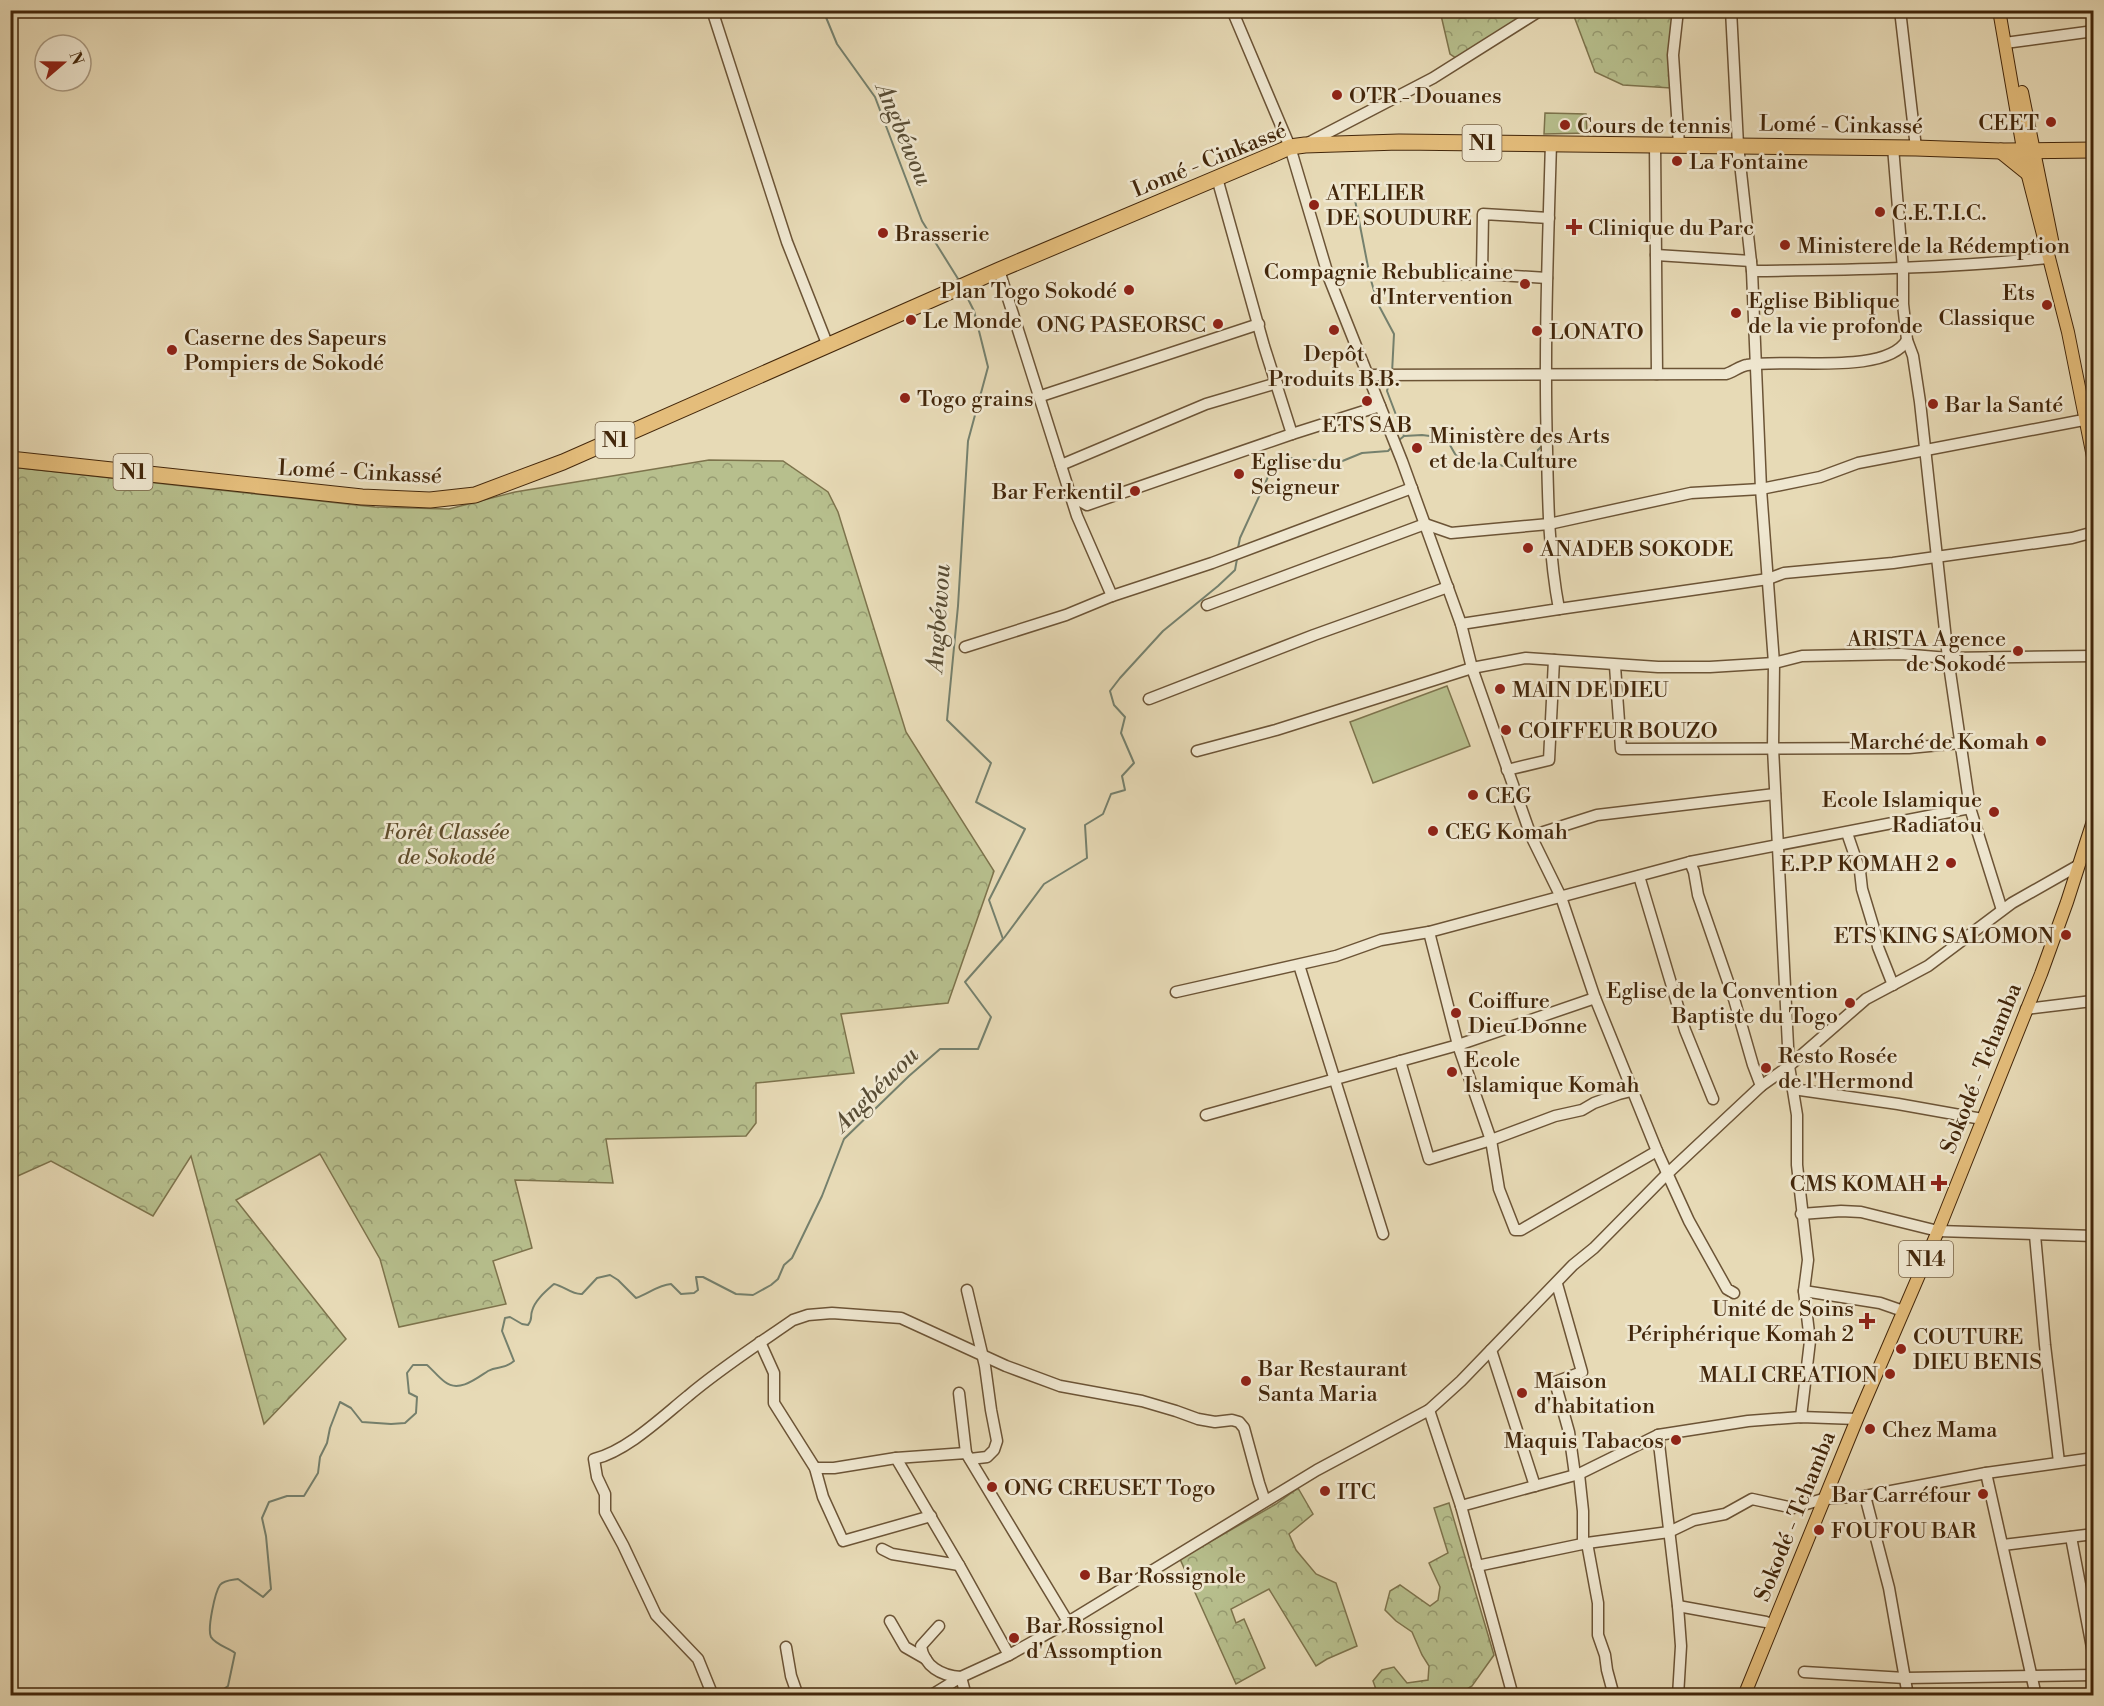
<svg xmlns="http://www.w3.org/2000/svg" width="2104" height="1706" font-family="'Libre Bodoni',serif">
<style>
.grass{fill:#b7bf8d;stroke:#7d734c;stroke-width:1.5}
.forest{fill:url(#forest-crowns);stroke:#7d734c;stroke-width:1.5}
.lines{fill:none;stroke-linecap:round;stroke-linejoin:round}
.stream{stroke:#75806d;stroke-width:2}
.minor-casing{stroke:#6c5436;stroke-width:13}
.major-casing{stroke:#43270b;stroke-width:14}
.highway-casing{stroke:#43270b;stroke-width:17}
.minor{stroke:#efe7d0;stroke-width:10}
.major{stroke:#e4bd7b;stroke-width:12}
.highway{stroke:#e4bd7b;stroke-width:15}
.poi-dot{fill:#8f2418;stroke:#efe7d0;stroke-width:2}
.labels{text-anchor:middle;stroke-width:5;stroke-linejoin:round;paint-order:stroke}
.shield{fill:#efe7d0;stroke:#776146;stroke-width:1.5}
.shield-label{font-size:21px;font-weight:bold;fill:#43270b}
.poi-label{font-size:22px;fill:#43270b;stroke:#efe7d0;text-anchor:start}
.street-label{font-size:22px;fill:#43270b;stroke:#efe7d0}
.park-label{font-size:22px;font-style:italic;fill:#604d2c;stroke:#efe7d0}
.water-label{font-size:24px;font-style:italic;fill:#584c34;stroke:#efe7d0}
</style>
<defs>
<pattern id="forest-crowns" width="20" height="18" patternUnits="userSpaceOnUse" patternTransform="scale(1.5)"><rect width="20" height="18" fill="#b7bf8d"/><path d="M2 6a3 3 0 1 1 6 0M12 15a3 3 0 1 1 6 0" fill="none" stroke="#969b71"/></pattern>
</defs>
<rect width="100%" height="100%" fill="#e7dab6"/>
<filter id="stains"><feTurbulence type="fractalNoise" baseFrequency=".00333" numOctaves="4"/><feColorMatrix values="0 0 0 0 .2 0 0 0 0 .09 0 0 0 0 .02 0 0 0 .5 -.17"/></filter>
<radialGradient id="worn" r=".72"><stop offset=".6" stop-color="#630" stop-opacity="0"/><stop offset="1" stop-color="#630" stop-opacity=".3"/></radialGradient>
<g class="grass">
<path d="M1545,113L1586,114L1587,133L1544,134Z"/>
<path d="M1447,686L1470,746L1373,783L1350,722Z"/>
</g>
<g class="forest">
<path d="M1440,11H1536L1456,58L1450,54Z"/>
<path d="M1572,11H1675L1671,88L1623,85L1595,72Z"/>
<path d="M709,460L783,461L828,492L838,512L906,732L994,871L948,1003L841,1014L854,1073L756,1083V1123L746,1136L606,1139L613,1183L515,1180L532,1248L493,1261L506,1304L399,1327L380,1259L320,1154L236,1200L346,1339L264,1424L191,1156L153,1216L51,1161L11,1179V467L375,507L449,509L515,492Z"/>
<path d="M1298,1488L1313,1514L1289,1534L1296,1550L1316,1574L1336,1583L1357,1646L1327,1659L1316,1666L1269,1589L1231,1609L1236,1623L1244,1619L1265,1668L1236,1684L1180,1559L1276,1504Z"/>
<path d="M1449,1503L1494,1655L1472,1686L1457,1695H1378L1373,1681L1382,1670L1394,1667L1407,1683L1428,1680L1429,1666L1422,1655L1412,1632L1396,1621L1385,1610L1390,1591L1400,1585L1430,1606L1438,1600L1440,1587L1429,1563L1448,1553L1434,1508Z"/>
</g>
<g class="lines">
<g class="stream">
<path d="M823,10L837,44L875,97L922,221L960,282"/>
<path d="M1355,200L1370,277L1378,304L1394,334L1392,373"/>
<path d="M1390,378L1387,391L1404,436L1398,441"/>
<path d="M1404,436L1422,435L1446,438L1455,454L1468,464L1487,463L1510,467L1528,460L1542,446"/>
<path d="M1238,548L1240,538L1273,466L1289,458L1340,462L1362,453L1388,451L1392,447"/>
<path d="M1004,938L1044,884L1087,858L1085,825L1103,814L1111,794L1125,790L1122,776L1134,763L1121,733L1125,717L1114,705L1110,691L1120,678L1163,631L1218,586L1235,570L1237,559"/>
<path d="M214,1696L228,1686L235,1653C228,1648 215,1644 211,1637C207,1629 215,1592 220,1585C224,1580 232,1580 238,1579L263,1597L271,1589L266,1536L262,1518L269,1502L287,1496H304L318,1473L320,1457L327,1443L330,1428L340,1402L351,1408L362,1422L391,1424L405,1423L416,1413L417,1397L409,1393L407,1373L413,1365H427C433,1370 438,1377 445,1382C459,1393 477,1378 488,1371C498,1365 502,1371 514,1361L502,1331L505,1318L510,1317L522,1324L528,1325C533,1319 530,1317 532,1311C535,1300 546,1291 554,1284C564,1286 572,1295 582,1294L597,1278L610,1275L618,1280L636,1298C648,1294 658,1285 671,1284L681,1294L694,1293L698,1290L696,1277H703L736,1294L753,1295L771,1285L778,1279L784,1265L792,1258L822,1196L844,1139L909,1076L940,1049H978L991,1017L965,982L1003,939L989,900L1025,829L976,802L991,763L947,720L958,606L968,441L988,367L974,311L965,293"/>
</g>
<g class="minor-casing">
<g id="minor">
<path d="M712,10L787,242L828,346"/>
<path d="M1232,10L1290,147L1329,278L1402,461L1461,624L1472,668L1531,836L1561,897L1595,998L1657,1151L1689,1221L1727,1289L1734,1293"/>
<path d="M1678,10L1673,55L1679,145"/>
<path d="M1731,10L1738,145L1752,271L1761,489L1774,663L1773,748L1789,1066L1797,1115V1165L1808,1260L1804,1291L1810,1341L1801,1417"/>
<path d="M1900,10L1916,148"/>
<path d="M2005,43L2094,31"/>
<path d="M1308,143L1433,78L1541,10"/>
<path d="M1655,144L1657,374"/>
<path d="M1893,147L1903,269V304L1907,340L1913,356L1920,402L1948,658L1970,808L2002,910"/>
<path d="M1217,178L1264,346L1292,434"/>
<path d="M1656,255L1751,261"/>
<path d="M999,270L1077,516L1112,596"/>
<path d="M1752,271C1851,270 1949,268 2048,258"/>
<path d="M1482,274L1483,214L1549,218"/>
<path d="M1443,275L1482,274L1547,278"/>
<path d="M1368,375L1726,374C1733,372 1740,366 1747,365C1785,358 1886,376 1907,340"/>
<path d="M1041,396L1259,324"/>
<path d="M1061,465L1206,404L1277,383"/>
<path d="M1071,496L1087,505L1292,434L1380,406"/>
<path d="M1207,605L1425,524L1451,533L1549,524L1691,493L1761,489L1820,477L1858,463L2094,418"/>
<path d="M1559,609L1768,579L1784,573L1893,563L2072,538L2094,532"/>
<path d="M1461,624L1559,609C1549,556 1548,504 1547,450C1544,348 1548,245 1551,143"/>
<path d="M965,647L1066,615L1112,596L1212,563L1412,488"/>
<path d="M1615,666L1621,749L1909,748L1960,743"/>
<path d="M1149,699L1314,635L1448,587"/>
<path d="M1197,751L1276,730L1472,668L1526,658L1658,667H1710L1774,663L1802,656L1901,654L1948,658L2094,656"/>
<path d="M1507,770L1549,760L1554,660"/>
<path d="M1847,833L1860,871L1862,889L1875,932L1878,947L1893,985"/>
<path d="M1531,836L1597,815L1775,794"/>
<path d="M1690,862L1694,872L1698,895L1734,999L1753,1065L1761,1086"/>
<path d="M1639,876L1685,1030L1713,1099"/>
<path d="M1429,932L1458,1045L1491,1140L1499,1189L1515,1230H1521L1657,1151"/>
<path d="M1299,965L1383,1234"/>
<path d="M1176,992L1336,956L1381,940L1429,932L1690,862L1970,808"/>
<path d="M2026,1009L2092,1001L2094,1009"/>
<path d="M1400,1061L1429,1159L1491,1140L1555,1116L1582,1110L1594,1103L1619,1094L1631,1091"/>
<path d="M1793,1089L1898,1104L1982,1119"/>
<path d="M1206,1115L1458,1045L1595,998"/>
<path d="M1801,1214L1841,1211L1861,1212L1938,1231L2094,1236"/>
<path d="M2035,1235L2045,1345L2059,1462"/>
<path d="M1557,1284L1582,1372L1555,1382L1569,1432L1575,1475"/>
<path d="M967,1290L985,1366L991,1410L997,1441L994,1450L987,1457L970,1459"/>
<path d="M1804,1291L1880,1303L1903,1311"/>
<path d="M760,1342L774,1373V1403L815,1468L823,1497L843,1541L931,1516"/>
<path d="M1491,1350L1535,1486"/>
<path d="M959,1393L966,1453"/>
<path d="M1429,1410L1461,1506L1513,1696"/>
<path d="M1658,1435L1678,1606L1681,1646L1678,1696"/>
<path d="M896,1458L959,1565L1009,1655"/>
<path d="M815,1468H834L896,1458L966,1453L1068,1622"/>
<path d="M1986,1473L2036,1696"/>
<path d="M1579,1474L1583,1511V1544"/>
<path d="M1865,1496L1889,1588L1908,1696"/>
<path d="M1461,1506L1579,1474L1658,1435L1748,1421L1801,1417L1857,1419"/>
<path d="M2071,1537L2094,1658"/>
<path d="M1587,1543L1598,1603V1635L1605,1655L1607,1670L1614,1696"/>
<path d="M2003,1545L2094,1534"/>
<path d="M882,1549L892,1554L959,1565"/>
<path d="M1477,1566L1587,1543L1669,1532L1694,1520L1725,1514L1752,1499L1793,1508L1823,1499L1865,1496L1986,1473L2094,1458"/>
<path d="M1678,1606L1766,1622"/>
<path d="M890,1621L905,1647L926,1659"/>
<path d="M939,1626L921,1646C924,1666 941,1676 961,1677L966,1696"/>
<path d="M786,1647L791,1676L798,1696"/>
<path d="M1804,1672L1905,1678L2094,1675"/>
<path d="M713,1696L698,1659L656,1615L623,1545L605,1512V1494L597,1477L594,1459C627,1451 662,1417 688,1396C721,1368 757,1345 793,1320L808,1315L832,1313L901,1318L1006,1366L1060,1386L1142,1401L1176,1411L1198,1419L1215,1422L1232,1420L1239,1422L1244,1428L1259,1483L1265,1501"/>
<path d="M930,1696L961,1677L1009,1655L1068,1622L1317,1470L1429,1410L1461,1381L1573,1265L1594,1248L1667,1174L1761,1086L1789,1066L1866,999L1928,966L2012,903L2079,865"/>
</g>
</g>
<g class="major-casing">
<g id="major">
<path d="M1999,10L2027,172L2068,332L2094,462"/>
<path d="M2022,92L2053,245"/>
<path d="M1744,1696L1857,1419L1938,1231L2041,974L2067,902L2094,818"/>
</g>
</g>
<g class="highway-casing">
<g id="highway">
<path d="M2001,151L2027,172"/>
<path d="M10,459L362,497L430,500L475,495L563,462L999,270L1274,154L1290,147L1305,145L1399,142L1916,148L2001,151L2094,150"/>
</g>
</g>
<use href="#minor" class="minor"/>
<use href="#major" class="major"/>
<use href="#highway" class="highway"/>
</g>
<g class="poi-dot">
<circle cx="1337" cy="95" r="6"/>
<circle cx="2051" cy="122" r="6"/>
<circle cx="1565" cy="125" r="6"/>
<circle cx="1677" cy="161" r="6"/>
<circle cx="1314" cy="205" r="6"/>
<circle cx="1880" cy="212" r="6"/>
<path d="M1571 218h6v6h6v6h-6v6h-6v-6h-6v-6h6z"/>
<circle cx="883" cy="233" r="6"/>
<circle cx="1785" cy="245" r="6"/>
<circle cx="1525" cy="284" r="6"/>
<circle cx="1129" cy="290" r="6"/>
<circle cx="2047" cy="305" r="6"/>
<circle cx="1736" cy="313" r="6"/>
<circle cx="911" cy="320" r="6"/>
<circle cx="1218" cy="324" r="6"/>
<circle cx="1334" cy="330" r="6"/>
<circle cx="1537" cy="331" r="6"/>
<circle cx="172" cy="350" r="6"/>
<circle cx="905" cy="398" r="6"/>
<circle cx="1367" cy="401" r="6"/>
<circle cx="1933" cy="404" r="6"/>
<circle cx="1417" cy="448" r="6"/>
<circle cx="1239" cy="474" r="6"/>
<circle cx="1135" cy="491" r="6"/>
<circle cx="1528" cy="548" r="6"/>
<circle cx="2018" cy="651" r="6"/>
<circle cx="1500" cy="689" r="6"/>
<circle cx="1506" cy="730" r="6"/>
<circle cx="2041" cy="741" r="6"/>
<circle cx="1473" cy="795" r="6"/>
<circle cx="1994" cy="812" r="6"/>
<circle cx="1433" cy="831" r="6"/>
<circle cx="1951" cy="863" r="6"/>
<circle cx="2066" cy="935" r="6"/>
<circle cx="1850" cy="1003" r="6"/>
<circle cx="1456" cy="1013" r="6"/>
<circle cx="1766" cy="1068" r="6"/>
<circle cx="1452" cy="1072" r="6"/>
<path d="M1936 1174h6v6h6v6h-6v6h-6v-6h-6v-6h6z"/>
<path d="M1864 1312h6v6h6v6h-6v6h-6v-6h-6v-6h6z"/>
<circle cx="1901" cy="1349" r="6"/>
<circle cx="1890" cy="1374" r="6"/>
<circle cx="1246" cy="1381" r="6"/>
<circle cx="1522" cy="1393" r="6"/>
<circle cx="1870" cy="1429" r="6"/>
<circle cx="1676" cy="1440" r="6"/>
<circle cx="992" cy="1487" r="6"/>
<circle cx="1325" cy="1491" r="6"/>
<circle cx="1983" cy="1494" r="6"/>
<circle cx="1819" cy="1530" r="6"/>
<circle cx="1085" cy="1575" r="6"/>
<circle cx="1014" cy="1638" r="6"/>
</g>
<g class="labels">
<g class="shield">
<rect x="1462.5" y="125" width="39" height="36" rx="4.5"/>
<rect x="595.5" y="422" width="39" height="36" rx="4.5"/>
<rect x="113.5" y="454" width="39" height="36" rx="4.5"/>
<rect x="1899" y="1241" width="54" height="36" rx="4.5"/>
</g>
<g class="shield-label">
<text x="1482" y="150">N1</text>
<text x="615" y="447">N1</text>
<text x="133" y="479">N1</text>
<text x="1926" y="1266">N14</text>
</g>
<g class="poi-label">
<text x="1349" y="103">OTR - Douanes</text>
<text x="2039" y="130" text-anchor="end">CEET</text>
<text x="1577" y="133">Cours de tennis</text>
<text x="1689" y="169">La Fontaine</text>
<text x="1326" y="200">ATELIER<tspan x="1326" dy="25">DE SOUDURE</tspan></text>
<text x="1892" y="220">C.E.T.I.C.</text>
<text x="1588" y="235">Clinique du Parc</text>
<text x="895" y="241">Brasserie</text>
<text x="1797" y="253">Ministere de la Rédemption</text>
<text x="1513" y="279" text-anchor="end">Compagnie Rebublicaine<tspan x="1513" dy="25">d'Intervention</tspan></text>
<text x="1117" y="298" text-anchor="end">Plan Togo Sokodé</text>
<text x="2035" y="300" text-anchor="end">Ets<tspan x="2035" dy="25">Classique</tspan></text>
<text x="1748" y="308">Eglise Biblique<tspan x="1748" dy="25">de la vie profonde</tspan></text>
<text x="923" y="328">Le Monde</text>
<text x="1206" y="332" text-anchor="end">ONG PASEORSC</text>
<text x="1549" y="339">LONATO</text>
<text x="184" y="345">Caserne des Sapeurs<tspan x="184" dy="25">Pompiers de Sokodé</tspan></text>
<text x="1334" y="361" text-anchor="middle">Depôt<tspan x="1334" dy="25">Produits B.B.</tspan></text>
<text x="917" y="406">Togo grains</text>
<text x="1945" y="412">Bar la Santé</text>
<text x="1367" y="432" text-anchor="middle">ETS SAB</text>
<text x="1429" y="443">Ministère des Arts<tspan x="1429" dy="25">et de la Culture</tspan></text>
<text x="1251" y="469">Eglise du<tspan x="1251" dy="25">Seigneur</tspan></text>
<text x="1123" y="499" text-anchor="end">Bar Ferkentil</text>
<text x="1540" y="556">ANADEB SOKODE</text>
<text x="2006" y="646" text-anchor="end">ARISTA Agence<tspan x="2006" dy="25">de Sokodé</tspan></text>
<text x="1512" y="697">MAIN DE DIEU</text>
<text x="1518" y="738">COIFFEUR BOUZO</text>
<text x="2029" y="749" text-anchor="end">Marché de Komah</text>
<text x="1485" y="803">CEG</text>
<text x="1982" y="807" text-anchor="end">Ecole Islamique<tspan x="1982" dy="25">Radiatou</tspan></text>
<text x="1445" y="839">CEG Komah</text>
<text x="1939" y="871" text-anchor="end">E.P.P KOMAH 2</text>
<text x="2054" y="943" text-anchor="end">ETS KING SALOMON</text>
<text x="1838" y="998" text-anchor="end">Eglise de la Convention<tspan x="1838" dy="25">Baptiste du Togo</tspan></text>
<text x="1468" y="1008">Coiffure<tspan x="1468" dy="25">Dieu Donne</tspan></text>
<text x="1778" y="1063">Resto Rosée<tspan x="1778" dy="25">de l'Hermond</tspan></text>
<text x="1464" y="1067">Ecole<tspan x="1464" dy="25">Islamique Komah</tspan></text>
<text x="1926" y="1191" text-anchor="end">CMS KOMAH</text>
<text x="1854" y="1316" text-anchor="end">Unité de Soins<tspan x="1854" dy="25">Périphérique Komah 2</tspan></text>
<text x="1913" y="1344">COUTURE<tspan x="1913" dy="25">DIEU BENIS</tspan></text>
<text x="1258" y="1376">Bar Restaurant<tspan x="1258" dy="25">Santa Maria</tspan></text>
<text x="1878" y="1382" text-anchor="end">MALI CREATION</text>
<text x="1534" y="1388">Maison<tspan x="1534" dy="25">d'habitation</tspan></text>
<text x="1882" y="1437">Chez Mama</text>
<text x="1664" y="1448" text-anchor="end">Maquis Tabacos</text>
<text x="1004" y="1495">ONG CREUSET Togo</text>
<text x="1337" y="1499">ITC</text>
<text x="1971" y="1502" text-anchor="end">Bar Carréfour</text>
<text x="1831" y="1538">FOUFOU BAR</text>
<text x="1097" y="1583">Bar Rossignole</text>
<text x="1026" y="1633">Bar Rossignol<tspan x="1026" dy="25">d'Assomption</tspan></text>
</g>
<g class="street-label">
<text transform="translate(1841 124) rotate(1)" y="8">Lomé - Cinkassé</text>
<text transform="translate(1209 159) rotate(-22)" y="8">Lomé - Cinkassé</text>
<text transform="translate(360 471) rotate(3)" y="8">Lomé - Cinkassé</text>
<text transform="translate(1980 1068) rotate(-68)" y="8">Sokodé - Tchamba</text>
<text transform="translate(1794 1516) rotate(-68)" y="8">Sokodé - Tchamba</text>
</g>
<g class="park-label">
<text x="446" y="839">Forêt Classée<tspan x="446" dy="25">de Sokodé</tspan></text>
</g>
<g class="water-label">
<text transform="translate(904 134) rotate(67)" y="8">Angbéwou</text>
<text transform="translate(938 618) rotate(-86)" y="8">Angbéwou</text>
<text transform="translate(876 1089) rotate(-45)" y="8">Angbéwou</text>
</g>
</g>
<rect width="2104" height="1706" fill="none" stroke="#e7dab6" stroke-width="36"/>
<rect x="12" y="12" width="2080" height="1682" fill="none" stroke="#43270b" stroke-width="3"/>
<rect x="18" y="18" width="2068" height="1670" fill="none" stroke="#43270b" stroke-width="1.5"/>
<g transform="translate(63 63) rotate(70)"><circle r="28" fill="#efe7d0" stroke="#aa9a81" stroke-width="1.5"/>
<path d="M0-4.5L10 22L0 15L-10 22Z" fill="#8f2418"/>
<text y="-9" font-size="16" font-weight="bold" text-anchor="middle" fill="#43270b">N</text>
</g>
<rect width="100%" height="100%" filter="url(#stains)"/>
<rect width="100%" height="100%" fill="url(#worn)"/>
</svg>
